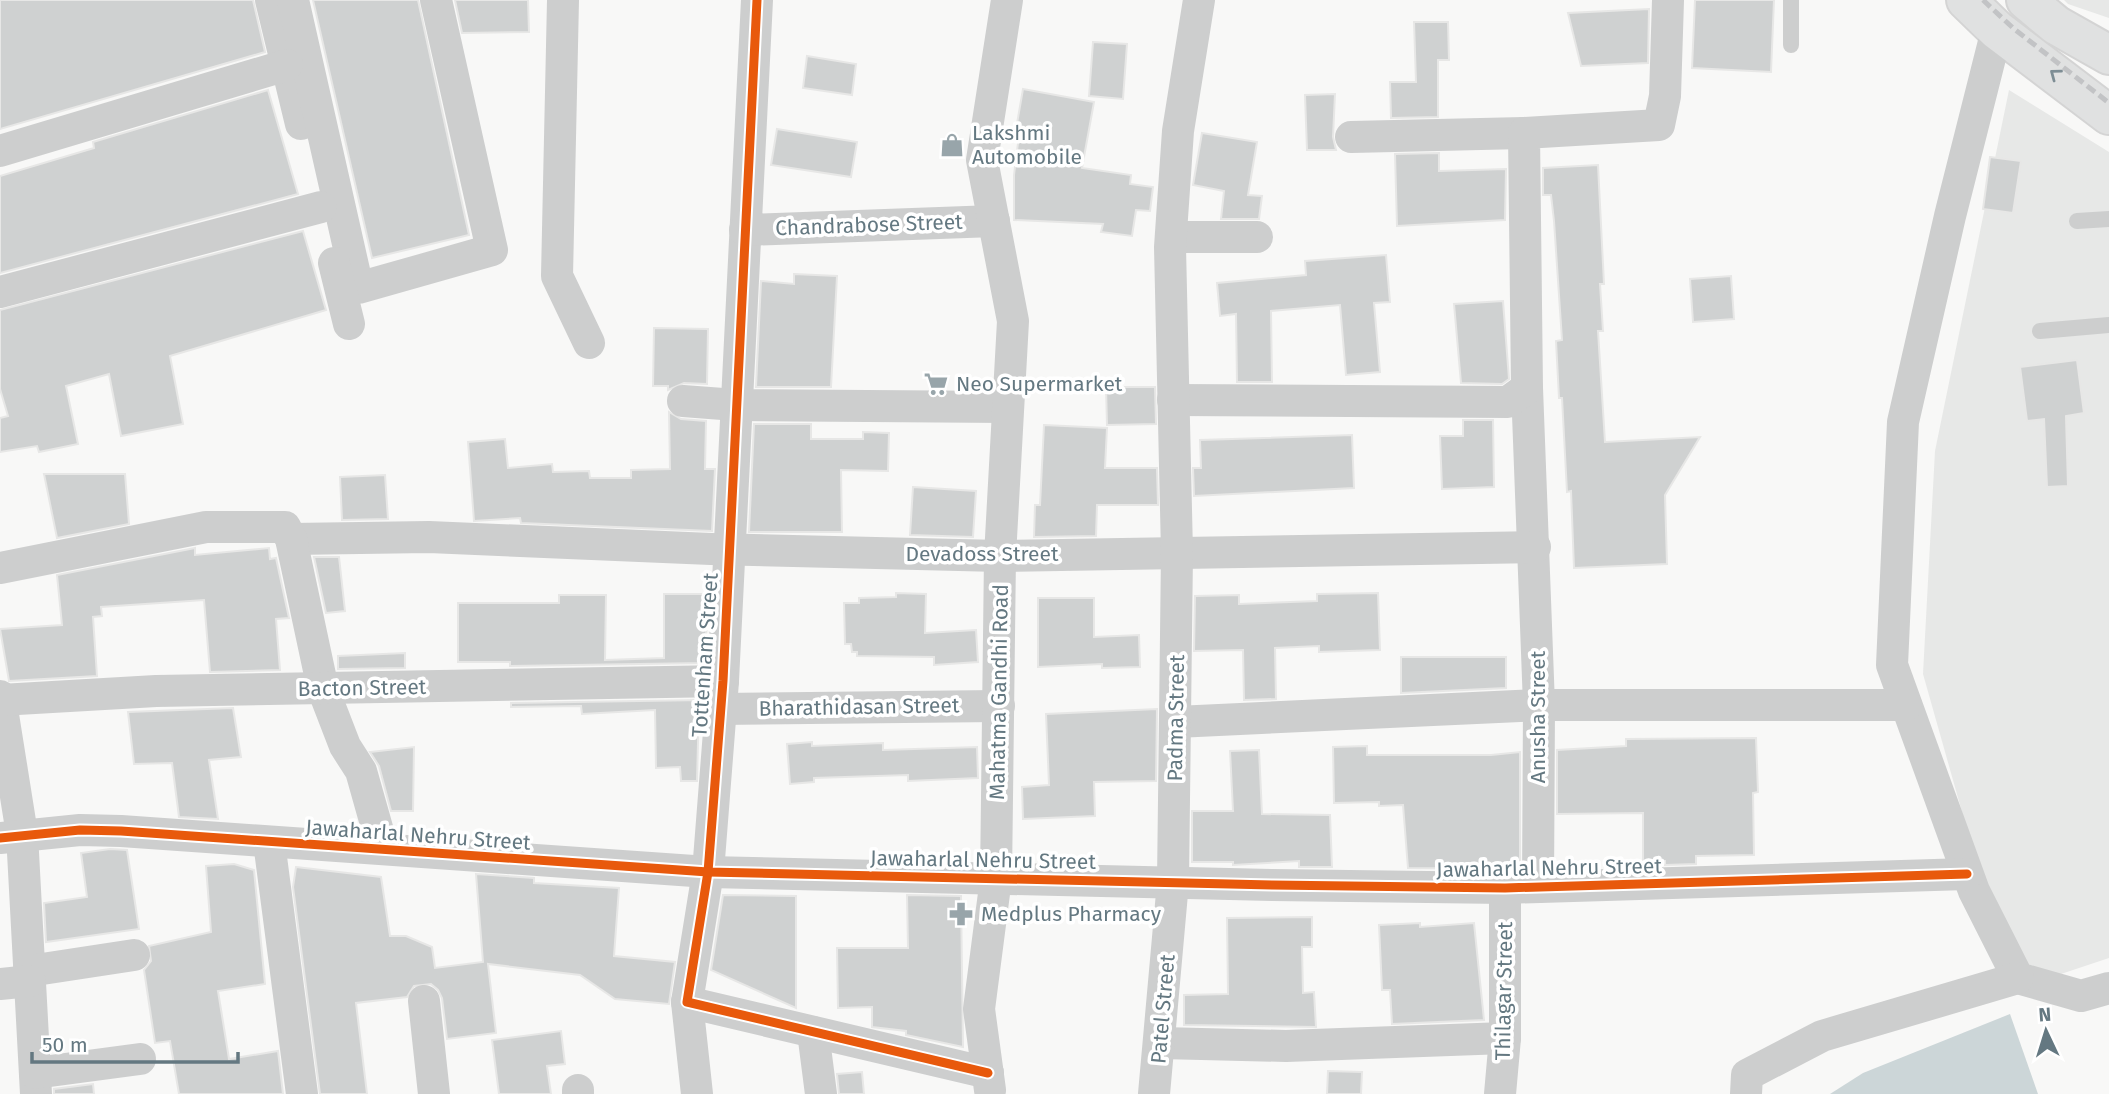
<svg xmlns="http://www.w3.org/2000/svg" width="2109" height="1094" font-family="'Fira Sans',sans-serif">
<style>
.built{fill:#e7e8e7}
.water{fill:#ccd6d8}
.building{fill:#cfd1d1;stroke:#e7e7e6;stroke-width:2}
.lines{fill:none;stroke-linecap:round;stroke-linejoin:round}
.trunk-casing{stroke:#d4d4d4;stroke-width:42}
.service{stroke:#cdcece;stroke-width:16}
.minor{stroke:#cdcece;stroke-width:32}
.trunk{stroke:#e0e1e1;stroke-width:38}
.rail{stroke:#c2c3c5;stroke-width:5;stroke-dasharray:10 5;stroke-linecap:butt}
.cycleway-casing{stroke:#fff;stroke-width:13}
.cycleway{stroke:#e8590c;stroke-width:9}
.oneway{stroke:#7d8d94}
.labels{text-anchor:middle;stroke-width:7;stroke-linejoin:round;paint-order:stroke}
.poi-label{font-size:21px;fill:#647881;stroke:#fff;text-anchor:start}
.street-label{font-size:21px;fill:#647881;stroke:#fff}
</style>
<rect width="100%" height="100%" fill="#f8f8f7"/>
<g class="built">
<path d="M2064,0H2109V18L2068,4Z"/>
<path d="M2009,90L2109,152V958L2061,974L2005,964L1923,674L1935,451Z"/>
</g>
<path class="water" d="M2010,1014L2038,1094H1830L1863,1073Z"/>
<g class="building">
<path d="M0,0H253L265,52L0,129Z"/>
<path d="M313,0H418L469,235L372,258Z"/>
<path d="M455,0H528L529,32L462,33Z"/>
<path d="M1695,0H1774L1771,72L1692,68Z"/>
<path d="M1649,9L1648,63L1581,66L1568,13Z"/>
<path d="M1414,22H1448L1449,60H1438V117L1391,118L1390,82H1416Z"/>
<path d="M1093,42L1127,44L1123,99L1089,96Z"/>
<path d="M807,56L856,64L852,95L803,88Z"/>
<path d="M1023,89L1094,102L1082,168L1131,175L1130,184L1153,187L1150,211L1136,210L1132,236L1101,232L1103,224L1014,220V175L1019,135H1015Z"/>
<path d="M268,90L298,194L0,273V176L94,148L93,142Z"/>
<path d="M1335,94L1333,137L1336,150H1307L1305,95Z"/>
<path d="M777,129L857,142L851,177L771,165Z"/>
<path d="M1202,133L1257,142L1248,195L1262,196L1259,219H1221L1224,191L1193,185Z"/>
<path d="M1439,153V171L1506,169L1505,220L1397,226L1395,154Z"/>
<path d="M1990,157L2021,161L2013,213L1983,209Z"/>
<path d="M1598,165L1604,284H1600L1603,331H1598L1605,442L1700,437L1665,495L1667,564L1574,568L1571,491L1567,492L1562,398H1559L1556,341L1562,340L1554,221L1551,195H1543V168Z"/>
<path d="M303,231L326,310L170,356L183,424L121,436L109,374L66,386L78,444L39,452L37,446L0,452V418L8,416L0,389V310Z"/>
<path d="M1386,255L1390,302L1374,303L1380,372L1346,375L1340,305L1271,311L1272,382H1237L1236,314L1220,316L1217,283L1306,275L1305,261Z"/>
<path d="M794,274L837,276L831,387H756L761,281L794,284Z"/>
<path d="M1731,276L1734,319L1693,322L1690,279Z"/>
<path d="M1503,301L1509,379L1502,384L1461,383L1454,304Z"/>
<path d="M654,328L708,329L707,384L684,383L668,390V386H653Z"/>
<path d="M2077,360L2084,413L2066,416L2068,486L2047,487L2044,419L2027,421L2020,367Z"/>
<path d="M1106,387H1155L1156,424L1107,425Z"/>
<path d="M669,412L681,419L706,421L705,469H715L712,531L521,523L520,518L474,521L468,442L505,439L508,468L552,464L553,472L589,471L590,478H631V470L670,469Z"/>
<path d="M1463,420H1493L1494,487L1442,489L1440,436H1463Z"/>
<path d="M754,424H811V439H863V432L889,433L888,471L841,470L842,532H749Z"/>
<path d="M1044,425L1107,428L1105,468H1157L1158,505H1097L1096,536L1034,537L1035,505H1040Z"/>
<path d="M1352,435L1354,488L1194,496L1193,468H1201L1200,440Z"/>
<path d="M44,474H125L129,524L57,538Z"/>
<path d="M385,475L388,519L342,520L340,477Z"/>
<path d="M913,487L976,491L973,537L910,535Z"/>
<path d="M195,548V555L269,548L270,559L276,558L289,618L276,619L280,670L210,672L204,600L101,607L102,616L93,617L97,676L9,681L0,629L62,625L57,575Z"/>
<path d="M314,557H339L345,611L326,613Z"/>
<path d="M896,593L926,594L925,633L976,630L978,662L934,665V657L857,656V652H852L851,644H845L844,603H859V598L896,597Z"/>
<path d="M1378,593L1380,650L1319,652V646L1275,648L1276,699L1244,700L1243,650L1194,651L1195,596L1239,595V604L1317,601V594Z"/>
<path d="M664,594H709L704,663L510,666V662H458V603H559V595H606L605,660L664,658Z"/>
<path d="M1038,598H1094V637L1139,635L1140,667L1102,668V664L1038,667Z"/>
<path d="M405,653V668L338,669V656Z"/>
<path d="M1401,657H1506V688L1401,693Z"/>
<path d="M703,700L699,705L697,781H681L680,767L656,768L655,710L582,714L581,706L511,707V703Z"/>
<path d="M233,708L241,757L209,760L218,819L179,817L172,763L134,764L128,712Z"/>
<path d="M1157,709L1156,781L1094,782L1095,816L1023,819L1022,787L1049,785L1046,714Z"/>
<path d="M1756,738L1758,792L1753,793L1754,855L1696,856V864L1665,865V861H1643V813L1557,814V750L1626,746V739Z"/>
<path d="M812,742V746L883,743V750L977,747L978,778L908,781V775L814,778V782L790,784L787,744Z"/>
<path d="M1367,746V755H1491L1520,752V869L1408,868L1403,805L1379,806V802L1334,803L1333,747Z"/>
<path d="M414,747L413,811H391L379,766L370,752Z"/>
<path d="M1259,750L1262,814L1330,815L1332,867H1299V861L1233,865V862H1192V811H1233L1230,751Z"/>
<path d="M110,849L127,850L139,929L46,942L44,903L87,897L81,853Z"/>
<path d="M234,864L254,870L265,984L218,991L229,1059L278,1051L283,1094H179L170,1041L155,1043L144,970L151,961L149,946L211,932L206,866Z"/>
<path d="M296,867L381,877L390,936H406L432,947L435,968L483,962L476,874L534,878V883L619,888L614,956L675,962L669,1004L615,999L580,975L488,964L496,1033L447,1039L442,998L438,990L431,984L414,986L407,997L356,1003L367,1094H320L293,887Z"/>
<path d="M723,895L796,896V1008L711,970Z"/>
<path d="M907,895L961,896L963,1047L906,1035V1031L872,1027V1007L838,1008L837,948H908Z"/>
<path d="M1312,917V947H1302L1303,993L1314,992L1316,1027L1184,1025V995L1228,994L1227,918Z"/>
<path d="M1420,923V927L1474,923L1484,1020L1392,1024L1390,990H1382L1379,925Z"/>
<path d="M561,1031L565,1064L547,1066L551,1094H499L492,1040Z"/>
<path d="M1328,1071L1362,1072L1361,1094H1327Z"/>
<path d="M862,1072L864,1094H839L837,1074Z"/>
<path d="M93,1084L94,1094H54V1089Z"/>
</g>
<g class="lines">
<g class="trunk-casing">
<g id="trunk">
<path d="M1966,0L1997,30L2109,115"/>
<path d="M2026,0L2056,25L2109,55"/>
</g>
</g>
<g class="service">
<path d="M1791,45V0"/>
<path d="M2077,221L2109,219"/>
<path d="M2040,331L2109,325"/>
</g>
<g class="minor">
<path d="M271,0L301,124"/>
<path d="M293,0L358,288L492,250L436,0"/>
<path d="M563,0L557,276L589,343"/>
<path d="M757,0L723,681L708,872L687,1002L988,1073"/>
<path d="M1997,30L1950,216L1903,422L1892,665L1974,891L2018,978L2081,996L2109,988"/>
<path d="M1351,137L1524,133"/>
<path d="M0,151L287,65"/>
<path d="M745,230L994,221"/>
<path d="M1171,237H1257"/>
<path d="M334,263L349,324"/>
<path d="M0,292L321,207"/>
<path d="M1527,388L1539,705L1538,887"/>
<path d="M1173,400L1508,402L1527,388L1524,133L1659,125L1665,96L1668,0"/>
<path d="M683,401L736,405L1008,407"/>
<path d="M291,539L429,537L711,549L1000,556L1535,547"/>
<path d="M0,568L206,527H285L291,539L323,689L345,746L361,771L383,849"/>
<path d="M0,696L22,834L36,1094"/>
<path d="M0,700L156,691L723,681"/>
<path d="M719,709L999,706"/>
<path d="M1176,722L1539,705H1906"/>
<path d="M0,838L80,830L121,831L708,872L1272,885L1505,888L1967,874"/>
<path d="M269,842L302,1094"/>
<path d="M29,971L134,955"/>
<path d="M0,984L30,981"/>
<path d="M424,1001L434,1094"/>
<path d="M687,1002L697,1094"/>
<path d="M813,1032L821,1094"/>
<path d="M1161,1043L1286,1046L1505,1038"/>
<path d="M35,1073L140,1059"/>
<path d="M578,1090V1094"/>
<path d="M990,1090L979,1009L996,878L1000,556L1013,321L982,160L1007,0"/>
<path d="M1154,1094L1173,882L1177,553L1170,247L1178,131L1199,0"/>
<path d="M1500,1094L1505,1038V888"/>
<path d="M1746,1094L1747,1075L1822,1036L2018,978"/>
</g>
<use href="#trunk" class="trunk"/>
<path class="rail" d="M1983,0L2013,28L2109,103"/>
<g class="cycleway-casing">
<g id="cycleway">
<path d="M757,0L723,681L708,872L687,1002L988,1073"/>
<path d="M0,838L80,830L121,831L708,872L1272,885L1505,888L1967,874"/>
</g>
</g>
<use href="#cycleway" class="cycleway"/>
</g>
<defs><path id="oneway-chevron" d="M-2-3.5L2.5 0L-2 3.5" fill="none" stroke-width="1.6" stroke-linecap="round" stroke-linejoin="round" transform="scale(1.75)"/></defs>
<use class="oneway" href="#oneway-chevron" transform="translate(2055 74) rotate(-143)"/>
<defs>
<g id="shop-bare" transform="scale(1.89)"><path d="M-5-2.5h2.3a2.7 3.5 0 0 1 5.4 0H5L5.5 6h-11ZM-1.5-2.5h3a1.5 2.3 0 0 0-3 0Z" fill="#98a5aa" stroke="#fff" stroke-width="2.5" paint-order="stroke"/></g>
<g id="supermarket-bare" transform="scale(1.89)"><path d="M-6-5.5h2.5l.6 2H6L4.5 2H-2.5L-4.4-4H-6ZM-1.5 3.2a1.3 1.3 0 1 0 .1 0ZM3 3.2a1.3 1.3 0 1 0 .1 0Z" fill="#98a5aa" stroke="#fff" stroke-width="2.5" paint-order="stroke"/></g>
<g id="pharmacy-bare" transform="scale(1.89)"><path d="M-2-6h4v4h4v4h-4v4h-4v-4h-4v-4h4Z" fill="#98a5aa" stroke="#fff" stroke-width="2.5" paint-order="stroke"/></g>
</defs>
<g fill-rule="evenodd">
<use href="#shop-bare" x="952" y="145"/>
<use href="#supermarket-bare" x="936" y="384"/>
<use href="#pharmacy-bare" x="961" y="914"/>
</g>
<g class="labels">
<g class="poi-label">
<text x="972" y="140">Lakshmi<tspan x="972" dy="24">Automobile</tspan></text>
<text x="956" y="391">Neo Supermarket</text>
<text x="981" y="921">Medplus Pharmacy</text>
</g>
<g class="street-label">
<text transform="translate(869 225) rotate(-2)" y="7">Chandrabose Street</text>
<text x="982" y="561">Devadoss Street</text>
<text transform="translate(705 655) rotate(-86)" y="7">Tottenham Street</text>
<text transform="translate(362 688) rotate(-1)" y="7">Bacton Street</text>
<text transform="translate(999 692) rotate(-89)" y="7">Mahatma Gandhi Road</text>
<text transform="translate(859 707) rotate(-1)" y="7">Bharathidasan Street</text>
<text transform="translate(1538 717) rotate(-90)" y="7">Anusha Street</text>
<text transform="translate(1176 718) rotate(-89)" y="7">Padma Street</text>
<text transform="translate(418 835) rotate(4)" y="7">Jawaharlal Nehru Street</text>
<text transform="translate(983 860) rotate(1)" y="7">Jawaharlal Nehru Street</text>
<text transform="translate(1549 868) rotate(-1)" y="7">Jawaharlal Nehru Street</text>
<text transform="translate(1504 991) rotate(-89)" y="7">Thilagar Street</text>
<text transform="translate(1163 1009) rotate(-85)" y="7">Patel Street</text>
</g>
</g>
<g transform="translate(2046 1031) rotate(356)" stroke="#ffffff" stroke-width="5" paint-order="stroke">
<path d="M0-5L12 26L0 18L-12 26Z" fill="#647881"/>
<text y="-10" font-size="19" font-weight="bold" text-anchor="middle" fill="#647881">N</text>
</g>
<path d="M32 1052v10h206v-10" fill="none" stroke="#647881" stroke-width="3.5"/>
<text x="42" y="1052" font-size="21" fill="#647881" stroke="#ffffff" stroke-width="5" paint-order="stroke">50 m</text>
</svg>
